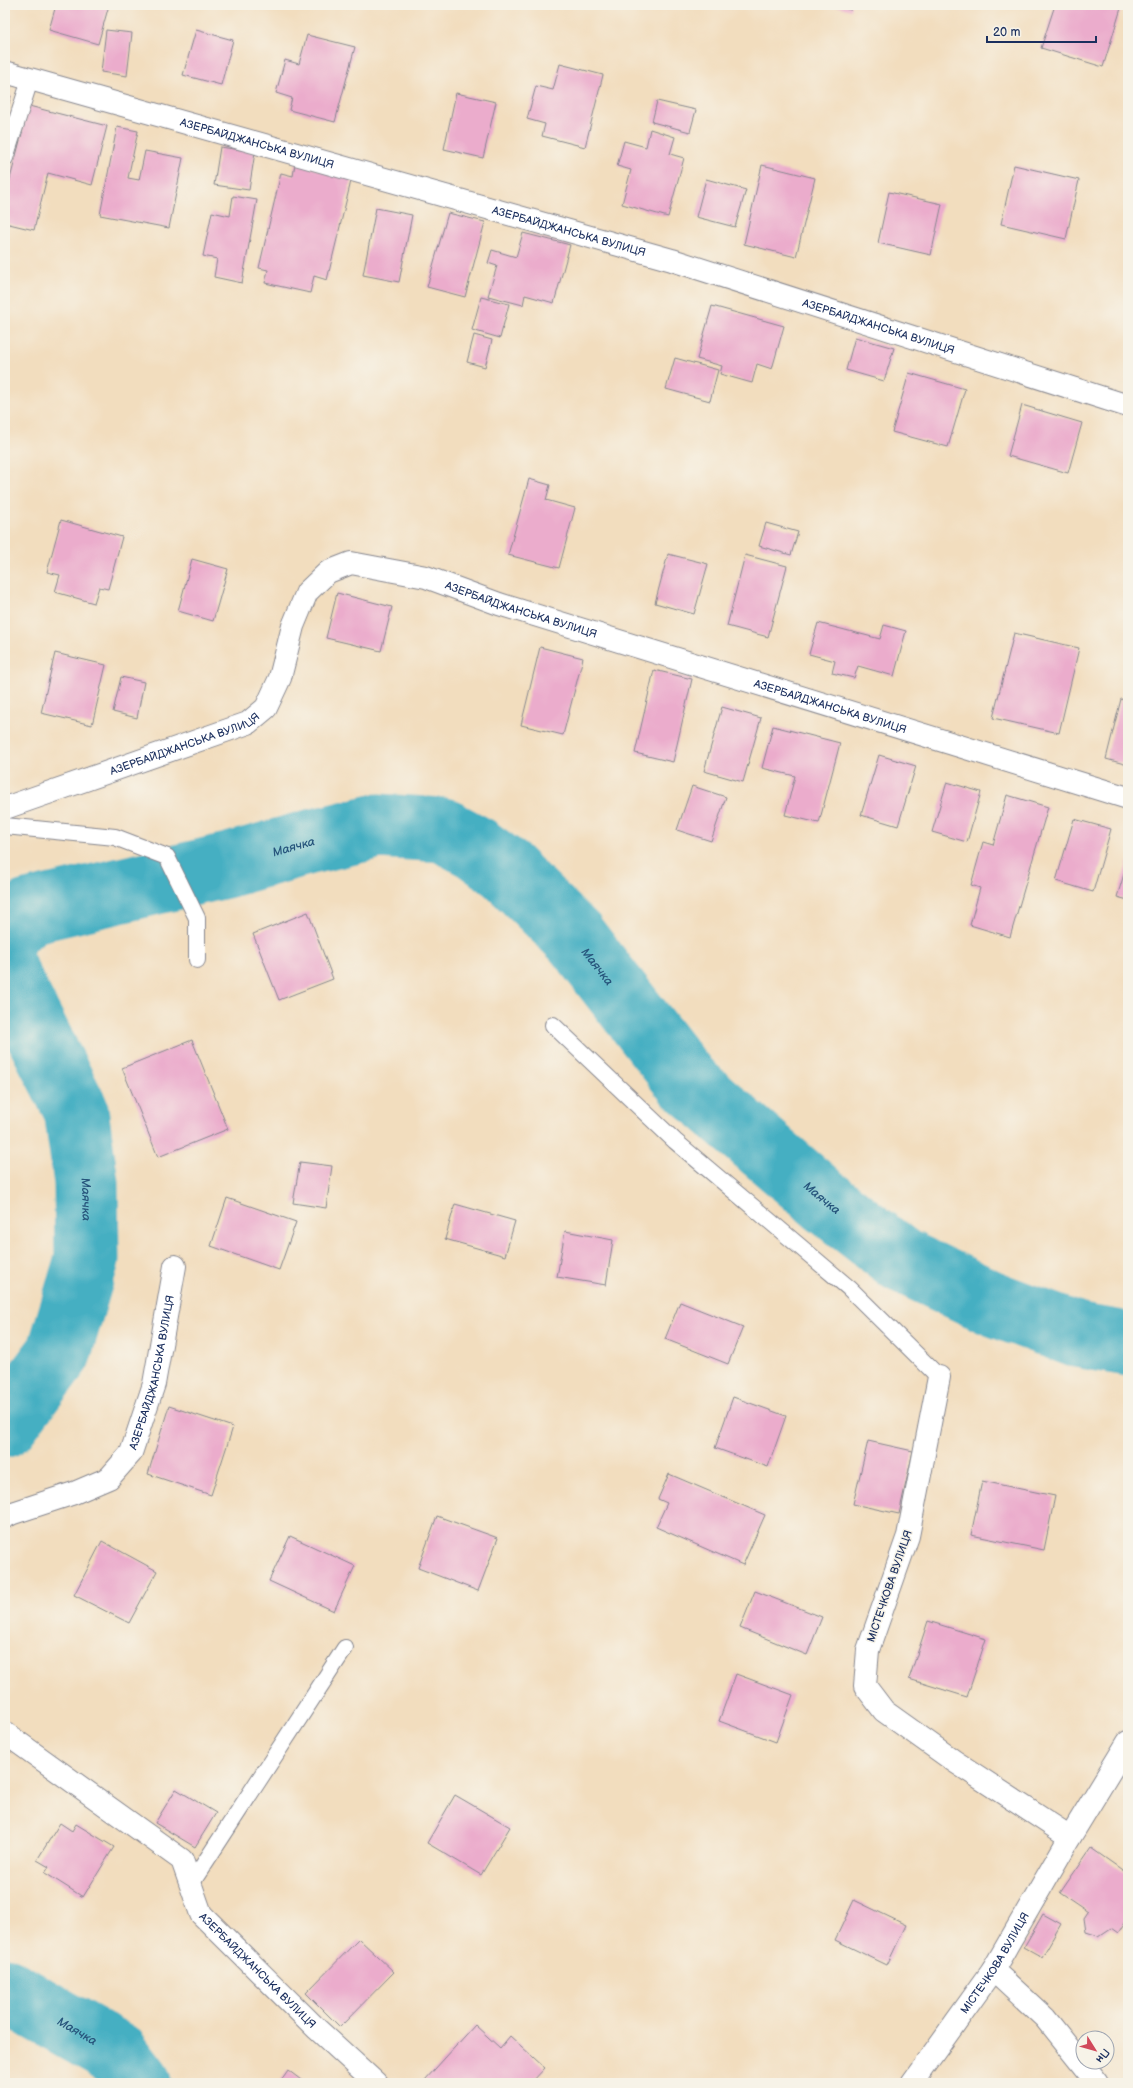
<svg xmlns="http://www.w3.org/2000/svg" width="1133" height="2088" font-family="'Balsamiq Sans',sans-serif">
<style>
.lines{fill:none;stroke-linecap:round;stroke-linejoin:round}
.river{stroke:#44afc2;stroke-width:65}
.building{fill:#ebaccc}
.lane-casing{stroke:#86868e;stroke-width:18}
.street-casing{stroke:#86868e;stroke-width:24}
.lane{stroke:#fff;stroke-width:16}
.street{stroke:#fff;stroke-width:22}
.labels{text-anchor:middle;stroke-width:3;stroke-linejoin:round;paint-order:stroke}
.street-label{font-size:11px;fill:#1b2f5e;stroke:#f7f3e8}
.water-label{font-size:12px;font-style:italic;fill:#27557c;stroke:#f7f3e8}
</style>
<rect width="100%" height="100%" fill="#f7f3e8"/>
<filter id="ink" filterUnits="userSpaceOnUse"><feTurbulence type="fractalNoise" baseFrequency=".025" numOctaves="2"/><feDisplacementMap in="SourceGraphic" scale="8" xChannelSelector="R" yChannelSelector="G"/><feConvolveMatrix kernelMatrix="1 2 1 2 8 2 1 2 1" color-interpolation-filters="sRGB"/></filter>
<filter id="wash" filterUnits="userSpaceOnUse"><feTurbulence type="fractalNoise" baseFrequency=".012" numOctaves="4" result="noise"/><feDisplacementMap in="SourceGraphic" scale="16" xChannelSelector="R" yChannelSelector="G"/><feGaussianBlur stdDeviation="0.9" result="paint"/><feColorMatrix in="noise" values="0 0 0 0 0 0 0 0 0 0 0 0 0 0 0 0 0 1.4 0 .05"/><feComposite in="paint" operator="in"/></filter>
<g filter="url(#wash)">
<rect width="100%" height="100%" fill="#f2ddbe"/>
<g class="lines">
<g class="river">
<path id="s1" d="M5,937L7,932L28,912L229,865L310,842L378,826L443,830L476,848L506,870L575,938L687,1082L825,1201L901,1260L994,1304L1076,1335L1128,1344"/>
<path id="s2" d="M5,970L76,1110L86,1183L87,1259L59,1353L5,1425"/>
<path id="s3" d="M5,1990L117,2054L139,2083"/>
</g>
</g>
<g id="blocks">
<g class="building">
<path d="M56,5H109L98,44L49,30Z"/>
<path d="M833,5H852L851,10Z"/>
<path d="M1055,5H1122L1103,67L1041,48Z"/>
<path d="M106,30L132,33L127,76L101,72Z"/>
<path d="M196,30L233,40L221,85L183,75Z"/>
<path d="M307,35L355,47L335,122L289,110L292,98L276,93L285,60L299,64Z"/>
<path d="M560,64L603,75L585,147L542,136L545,124L527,119L536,86L553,90Z"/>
<path d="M456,93L496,102L483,158L444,149Z"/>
<path d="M5,94L11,96L5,117Z"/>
<path d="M657,101L696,110L690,132L652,122Z"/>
<path d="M29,106L107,126L92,185L48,173L34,230L5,223V198Z"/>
<path d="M117,127L138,131L128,178L139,180L145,151L183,158L169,228L100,215Z"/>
<path d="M650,129L675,137L670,154L684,158L668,217L622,204L631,170L617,166L624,141L646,147Z"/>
<path d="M220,147L255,152L249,190L214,185Z"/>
<path d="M295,164L352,177L327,280L314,276L310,293L265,283L268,270L259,268L281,173L293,176Z"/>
<path d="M762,165L815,178L796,257L744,244Z"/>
<path d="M1014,165L1079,180L1066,239L1001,224Z"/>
<path d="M706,179L746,190L735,227L696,217Z"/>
<path d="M889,192L942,204L931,255L878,243Z"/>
<path d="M233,196L257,200L242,283L214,277L217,259L203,256L212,212L230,216Z"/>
<path d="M376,208L412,215L399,282L363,275Z"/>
<path d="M448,213L485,222L465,297L427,287Z"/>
<path d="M523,233L570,245L554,303L525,295L523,305L488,296L497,266L488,263L492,250L516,257Z"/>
<path d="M481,297L509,304L500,338L472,330Z"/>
<path d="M712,306L784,326L772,369L757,364L752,383L720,374L722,366L697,359Z"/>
<path d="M474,335L492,340L485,367L467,362Z"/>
<path d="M855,337L894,348L884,381L846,370Z"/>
<path d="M675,358L718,370L710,401L666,389Z"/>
<path d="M909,373L965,389L948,447L892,432Z"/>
<path d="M1022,405L1082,423L1068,473L1008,456Z"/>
<path d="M529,479L550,485L546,500L575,508L559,568L508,555Z"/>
<path d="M61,520L122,537L108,589L99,587L94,603L55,592L60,575L47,572Z"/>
<path d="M766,523L798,532L791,555L759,546Z"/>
<path d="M668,554L708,564L694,614L655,603Z"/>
<path d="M745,555L787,566L768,637L727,626Z"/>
<path d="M192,559L228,569L213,621L178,611Z"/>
<path d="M337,593L392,607L381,651L326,638Z"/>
<path d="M818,623L880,639L884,625L906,631L894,676L858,666L854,678L832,673L835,661L809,654Z"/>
<path d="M1014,633L1079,648L1059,733L993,718Z"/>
<path d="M540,647L583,658L563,735L521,725Z"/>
<path d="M55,653L106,665L92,725L41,713Z"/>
<path d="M654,670L692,679L673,762L635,753Z"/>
<path d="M121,677L144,682L137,718L113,712Z"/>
<path d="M1121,699L1128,701V765L1106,759Z"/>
<path d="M722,707L761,718L743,782L704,771Z"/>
<path d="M773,726L840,743L819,823L785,815L795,776L762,768Z"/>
<path d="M879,755L916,766L898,826L861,815Z"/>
<path d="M947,782L981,792L967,842L932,832Z"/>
<path d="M692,786L726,797L711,841L677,830Z"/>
<path d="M1007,795L1048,807L1010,937L970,925L980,888L971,885L983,842L993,845Z"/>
<path d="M1074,819L1111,829L1093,892L1056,881Z"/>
<path d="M1128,861V900L1117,897Z"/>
<path d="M308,912L333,979L279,1000L253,934Z"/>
<path d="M192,1040L228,1129L158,1157L122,1068Z"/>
<path d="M300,1162L332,1166L326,1208L293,1203Z"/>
<path d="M227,1198L296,1222L279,1270L211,1246Z"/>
<path d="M455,1204L515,1221L505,1256L445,1239Z"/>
<path d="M565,1231L613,1240L606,1285L557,1277Z"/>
<path d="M680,1302L743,1327L728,1364L665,1339Z"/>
<path d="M733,1397L786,1416L768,1467L715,1448Z"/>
<path d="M169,1406L233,1427L211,1495L148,1474Z"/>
<path d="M868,1441L913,1451L899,1514L853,1504Z"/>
<path d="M669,1474L765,1515L743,1565L656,1527L667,1503L658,1499Z"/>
<path d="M982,1481L1055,1496L1044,1550L971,1535Z"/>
<path d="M437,1516L498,1538L478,1591L418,1568Z"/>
<path d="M290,1536L355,1566L334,1611L269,1581Z"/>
<path d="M102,1541L157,1571L129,1623L74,1595Z"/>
<path d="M755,1591L822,1617L807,1655L740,1628Z"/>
<path d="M928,1621L986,1639L967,1697L909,1679Z"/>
<path d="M736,1674L793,1695L776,1742L719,1721Z"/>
<path d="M176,1789L216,1813L195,1847L155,1823Z"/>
<path d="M455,1795L510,1827L481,1875L427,1843Z"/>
<path d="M60,1823L72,1831L76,1824L114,1847L83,1897L45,1873L49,1867L37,1860Z"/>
<path d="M1091,1848L1128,1874V1918L1118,1933L1111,1928L1099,1936L1086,1932L1084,1918L1088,1912L1060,1893Z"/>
<path d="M854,1900L906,1925L887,1965L835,1940Z"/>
<path d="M1043,1914L1061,1924L1042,1957L1024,1947Z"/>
<path d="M359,1939L394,1972L340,2027L306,1993Z"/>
<path d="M475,2025L500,2048L510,2036L545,2068L531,2083H428L425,2080Z"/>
<path d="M288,2070L305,2083H279Z"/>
</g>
</g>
</g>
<g filter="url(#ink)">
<use href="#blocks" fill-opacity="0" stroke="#86868e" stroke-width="1"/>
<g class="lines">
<g class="lane-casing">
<g id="lane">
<path d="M5,158L30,80"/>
<path d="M5,826L115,837L167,857L197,918V960"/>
<path d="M553,1025L675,1141L849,1288L939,1377"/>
<path d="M191,1884L345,1648"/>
</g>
</g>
<g class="street-casing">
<g id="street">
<path id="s4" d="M5,72L672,260L1128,406"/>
<path id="s5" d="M5,808L248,723L266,708L280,678L293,626L307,592L328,572L351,563L426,577L499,604L1128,798"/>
<path d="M939,1377L908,1536L868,1650L865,1686L884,1711L954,1761L1070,1837"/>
<path id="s6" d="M5,1517L13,1513L74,1493L109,1478L131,1453L154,1384L175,1266"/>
<path id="s7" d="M5,1733L182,1860L201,1914L317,2029L376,2083"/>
<path d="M993,1970L1045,2018L1097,2083"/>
<path id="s8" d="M912,2083L993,1970L1070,1837L1128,1742"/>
</g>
</g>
<use href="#lane" class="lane"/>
<use href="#street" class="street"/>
</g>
</g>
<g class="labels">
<g class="street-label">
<text dy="4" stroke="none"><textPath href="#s4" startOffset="262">АЗЕРБАЙДЖАНСЬКА ВУЛИЦЯ</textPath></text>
<text dy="4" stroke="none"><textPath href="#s4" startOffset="586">АЗЕРБАЙДЖАНСЬКА ВУЛИЦЯ</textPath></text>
<text dy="4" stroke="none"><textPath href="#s4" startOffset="910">АЗЕРБАЙДЖАНСЬКА ВУЛИЦЯ</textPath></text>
<text dy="4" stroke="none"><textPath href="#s5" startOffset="635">АЗЕРБАЙДЖАНСЬКА ВУЛИЦЯ</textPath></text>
<text dy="4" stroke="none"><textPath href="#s5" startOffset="959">АЗЕРБАЙДЖАНСЬКА ВУЛИЦЯ</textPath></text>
<text dy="4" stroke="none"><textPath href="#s5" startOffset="191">АЗЕРБАЙДЖАНСЬКА ВУЛИЦЯ</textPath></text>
<text dy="4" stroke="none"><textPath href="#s6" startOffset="228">АЗЕРБАЙДЖАНСЬКА ВУЛИЦЯ</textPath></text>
<text transform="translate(889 1586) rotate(-71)" y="4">МІСТЕЧКОВА ВУЛИЦЯ</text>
<text dy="4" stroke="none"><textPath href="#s8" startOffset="146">МІСТЕЧКОВА ВУЛИЦЯ</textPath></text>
<text dy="4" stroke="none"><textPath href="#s7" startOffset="355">АЗЕРБАЙДЖАНСЬКА ВУЛИЦЯ</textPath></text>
</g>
<g class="water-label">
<text dy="4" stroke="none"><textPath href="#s1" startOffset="308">Маячка</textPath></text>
<text dy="4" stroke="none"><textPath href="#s1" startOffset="668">Маячка</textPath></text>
<text dy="4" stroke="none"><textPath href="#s1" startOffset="992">Маячка</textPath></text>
<text dy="4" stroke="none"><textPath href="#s2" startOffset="247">Маячка</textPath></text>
<text dy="4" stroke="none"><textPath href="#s3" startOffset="83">Маячка</textPath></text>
</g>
</g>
<rect width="1133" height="2088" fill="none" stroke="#f7f3e8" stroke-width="20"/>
<g transform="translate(1095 2050) rotate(127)"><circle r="19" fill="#f7f3e8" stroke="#9fa5b1"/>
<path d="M0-3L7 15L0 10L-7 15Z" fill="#d1495b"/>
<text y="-6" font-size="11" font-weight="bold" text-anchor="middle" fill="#1b2f5e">Пн</text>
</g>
<path d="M987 36v6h109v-6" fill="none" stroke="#1b2f5e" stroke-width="2"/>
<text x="993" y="36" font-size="12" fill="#1b2f5e" stroke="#f7f3e8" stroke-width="3" paint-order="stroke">20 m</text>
</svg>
